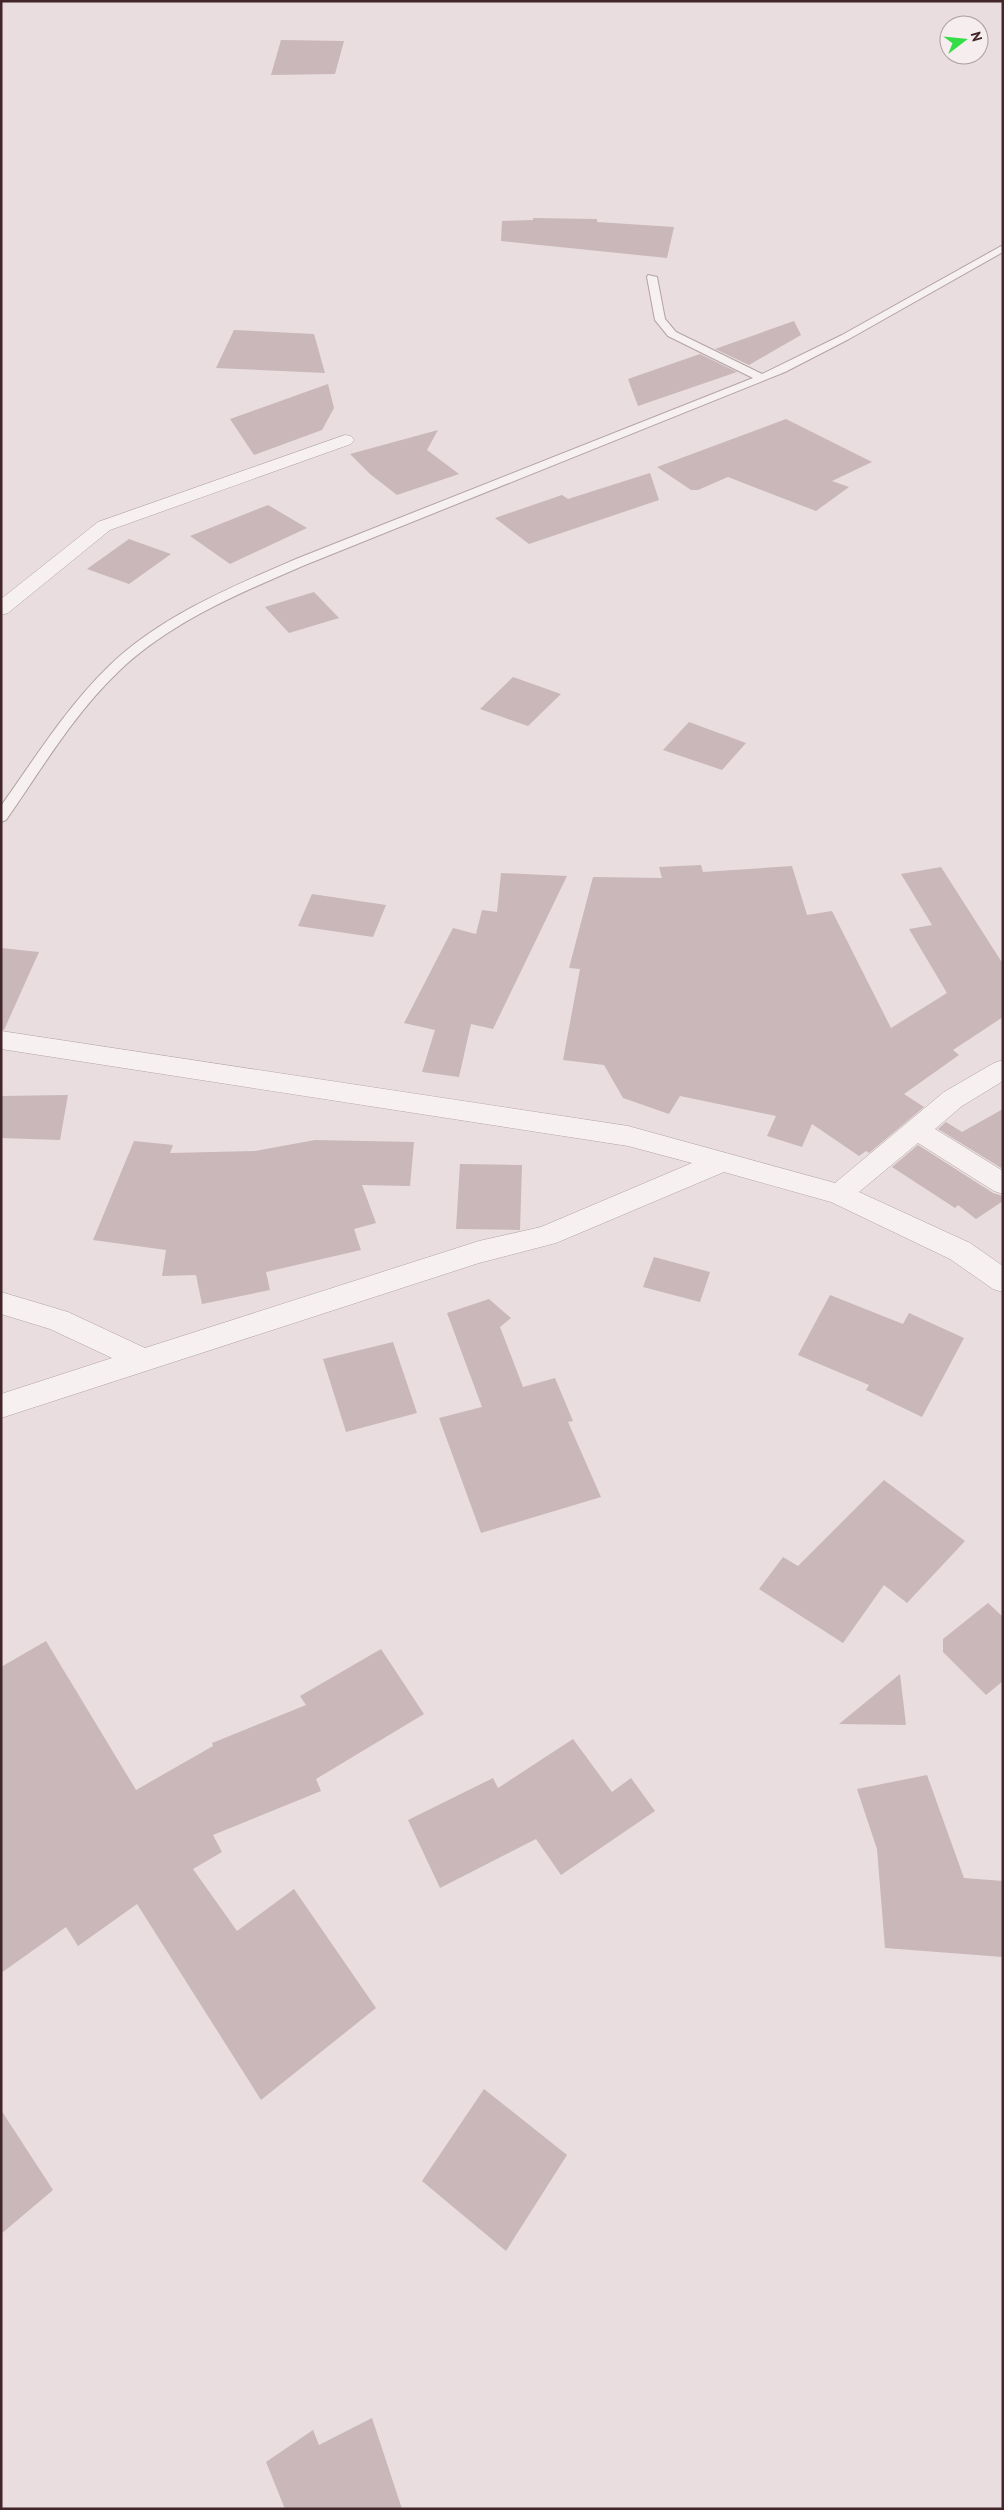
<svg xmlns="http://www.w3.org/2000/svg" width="1004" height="2510" font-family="'PT Sans',sans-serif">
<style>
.building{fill:#c9b7b9}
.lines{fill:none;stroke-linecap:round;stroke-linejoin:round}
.lane-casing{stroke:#b3a2a4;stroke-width:2}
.street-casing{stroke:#b3a2a4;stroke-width:1}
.lane{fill:#f7f0f1;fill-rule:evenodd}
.street{fill:#f7f0f1;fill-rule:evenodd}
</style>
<rect width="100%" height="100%" fill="#e9dddf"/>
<g class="building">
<path d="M281,40L344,41L335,74L271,75Z"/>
<path d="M533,218L597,219V222L674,227L667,258L501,241L502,221L533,220Z"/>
<path d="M794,321L801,335L749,365L715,349Z"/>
<path d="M234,330L314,334L325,373L216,368Z"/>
<path d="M700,354L737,372L638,406L628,379Z"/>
<path d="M328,384L334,408L322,430L254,455L230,419Z"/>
<path d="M786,419L872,462L832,481L849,487L816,511L728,477L698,490H691L657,467Z"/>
<path d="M438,430L427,450L459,474L397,495L370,474L350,454Z"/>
<path d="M650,473L659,500L529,544L495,518L562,495L568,499Z"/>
<path d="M268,505L307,528L230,564L190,536Z"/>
<path d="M129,539L171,554L129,584L87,569Z"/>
<path d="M314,592L339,618L289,633L265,607Z"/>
<path d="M513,677L561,694L528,726L480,709Z"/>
<path d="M689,722L746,743L722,770L663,750Z"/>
<path d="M701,865L703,872L792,866L807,915L832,911L891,1028L947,993L909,929L932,925L901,874L941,867L1003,964V1017L953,1050L959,1055L904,1094L924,1107L869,1153L866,1151L859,1156L812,1124L802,1147L767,1136L776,1116L680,1096L669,1114L623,1098L604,1065L563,1060L580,969L569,968L593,877L662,878L659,867Z"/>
<path d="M501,873L567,876L493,1029L471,1024L459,1077L422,1072L435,1030L404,1023L453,928L476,934L482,910L497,912Z"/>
<path d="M312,894L386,905L373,937L298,926Z"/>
<path d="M1,948L39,952L4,1030L1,1029Z"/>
<path d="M68,1095L60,1140L1,1138V1096Z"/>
<path d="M1003,1109V1169L938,1129L946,1122L962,1132Z"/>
<path d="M315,1140L414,1142L410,1186L362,1185L376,1223L354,1229L361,1250L266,1272L270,1290L202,1304L196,1275L162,1276L166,1250L93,1240L134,1141L173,1145L170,1153L255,1151Z"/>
<path d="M918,1145L993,1193L1003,1196V1201L976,1219L958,1205L955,1208L892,1167Z"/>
<path d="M460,1164L522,1165L520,1230L456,1229Z"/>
<path d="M654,1257L710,1272L700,1302L643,1287Z"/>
<path d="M830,1295L903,1324L909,1313L964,1338L922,1417L866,1390L869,1385L798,1355Z"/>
<path d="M489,1299L511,1318L500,1327L523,1387L555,1378L573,1421L568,1422L601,1497L481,1533L439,1418L482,1407L447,1313Z"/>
<path d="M393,1342L417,1413L346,1432L323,1359Z"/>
<path d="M884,1480L965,1541L907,1603L884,1585L843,1643L759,1589L783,1557L798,1566Z"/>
<path d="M988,1603L1003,1617V1681L986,1695L943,1652V1639Z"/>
<path d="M46,1641L136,1790L213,1746L212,1743L306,1705L300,1696L381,1649L424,1714L316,1779L321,1791L213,1835L222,1852L193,1869L237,1931L294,1889L376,2008L261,2100L137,1904L78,1946L66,1927L1,1973V1667Z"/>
<path d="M900,1674L906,1725L839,1724Z"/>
<path d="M573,1739L612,1792L631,1778L655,1811L561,1875L536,1839L440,1888L408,1820L493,1778L498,1788Z"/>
<path d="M927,1775L964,1878L1003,1881V1957L885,1948L877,1849L857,1789Z"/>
<path d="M484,2089L567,2155L506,2251L422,2181Z"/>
<path d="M1,2110L53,2190L1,2234Z"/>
<path d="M372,2418L402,2509H285L266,2462L313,2430L319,2445Z"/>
</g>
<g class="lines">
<g class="lane-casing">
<path id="lane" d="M1003,245V252L849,339L785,372L305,565C240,593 170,622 118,672C73,715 41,770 6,820L1,822V806C35,758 66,708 108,667C159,617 231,587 296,559L753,378L668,336L655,320L647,277L648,275L657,277L665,319L676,332L762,374L842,335Z"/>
</g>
<g class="street-casing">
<g id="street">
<path d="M345,435L351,436L354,440L351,444L110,530L8,613L1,615V599L98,522Z"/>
<path d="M1,1031L628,1126L835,1183L944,1092L994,1063L1003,1060V1081L962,1106L935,1129L1003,1171V1194L994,1191L918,1143L859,1192L970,1243L1003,1266V1292L993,1289L950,1259L831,1202L724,1172L556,1243L479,1263L1,1418V1394L112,1358L50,1329L1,1314V1292L68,1312L145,1348L479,1241L541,1227L692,1163L628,1146L1,1049Z"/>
</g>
</g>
<use href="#lane" class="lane"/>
<use href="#street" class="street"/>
</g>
<rect width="1004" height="2510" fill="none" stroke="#412528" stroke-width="5"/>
<g transform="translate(964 40) rotate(74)"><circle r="24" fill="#f6edee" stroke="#ae9d9f"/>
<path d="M0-4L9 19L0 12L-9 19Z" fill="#34dc45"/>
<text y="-8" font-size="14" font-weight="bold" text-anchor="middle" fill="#412528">N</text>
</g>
</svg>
